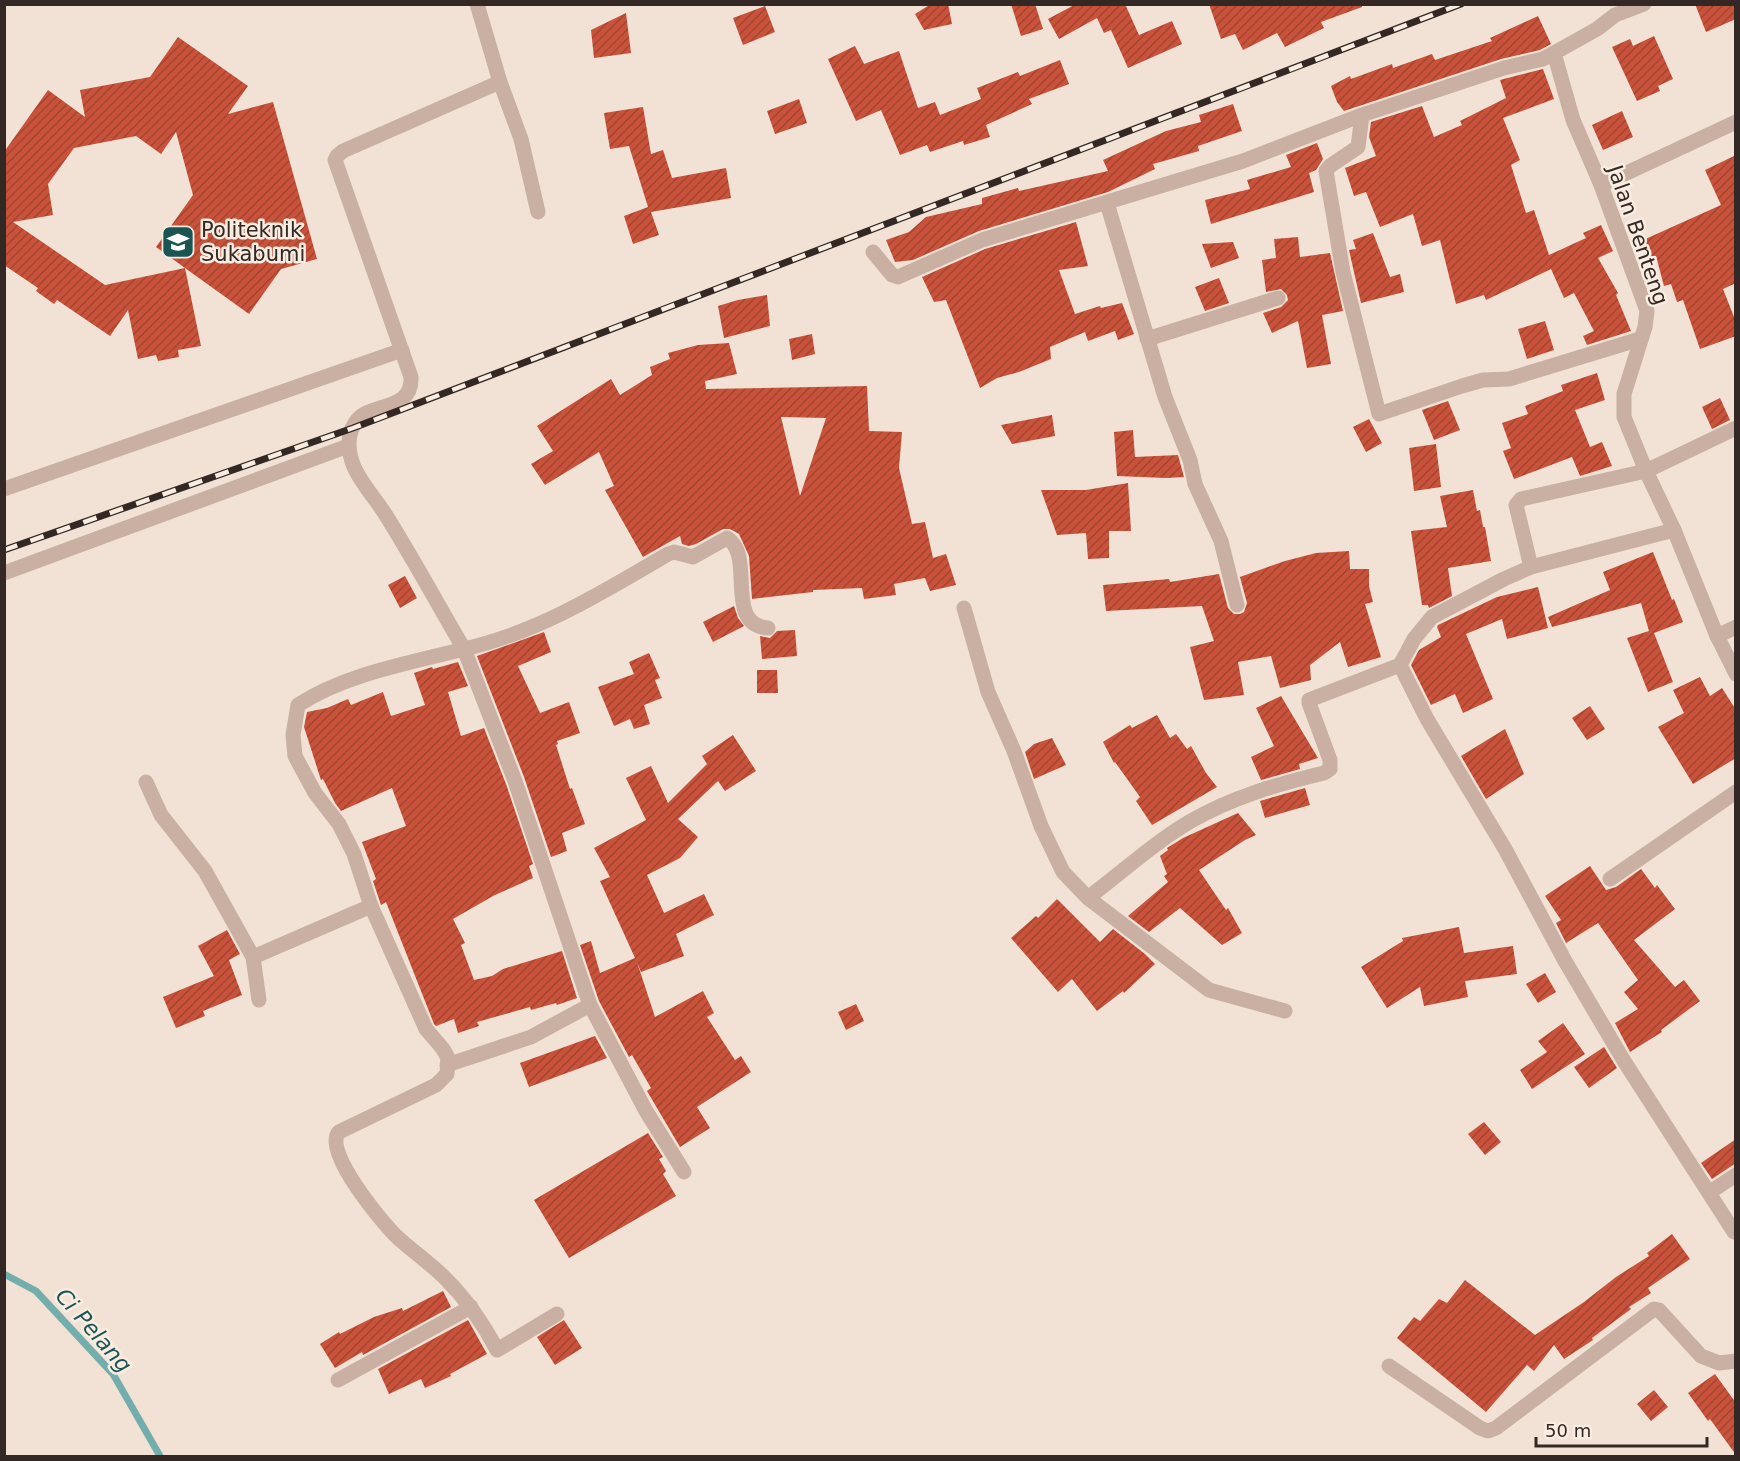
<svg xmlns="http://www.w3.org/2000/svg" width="1740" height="1461" font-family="'DejaVu Sans',sans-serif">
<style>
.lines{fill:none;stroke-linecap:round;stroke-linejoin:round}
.stream{stroke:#74aeac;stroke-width:7}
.building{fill:url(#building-hatch);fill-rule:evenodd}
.minor{stroke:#c9b0a2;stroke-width:15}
.rail-casing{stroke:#332824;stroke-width:7}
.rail{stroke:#f9ece1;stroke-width:4.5;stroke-dasharray:14;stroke-linecap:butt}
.labels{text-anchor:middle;stroke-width:5;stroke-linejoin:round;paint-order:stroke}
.poi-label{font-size:21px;fill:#332824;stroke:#f9ece1;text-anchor:start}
.street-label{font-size:21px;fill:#332824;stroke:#f9ece1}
.water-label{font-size:22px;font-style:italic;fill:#1a5554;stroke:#f9ece1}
</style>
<defs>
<pattern id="building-hatch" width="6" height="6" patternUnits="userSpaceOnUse" patternTransform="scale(1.5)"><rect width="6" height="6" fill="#c9523b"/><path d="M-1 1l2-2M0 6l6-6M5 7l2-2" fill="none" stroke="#a44431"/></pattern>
</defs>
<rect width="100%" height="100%" fill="#f1e2d5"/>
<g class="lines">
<path class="stream" d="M4,1274L36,1291L113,1374L160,1456"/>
</g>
<g class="building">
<path d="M931,4H948L952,24L924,30L915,14Z"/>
<path d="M1011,4H1035L1043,29L1021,36Z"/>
<path d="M1076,4H1125L1139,35L1172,21L1182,44L1128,68L1111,30L1104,33L1097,18L1059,39L1048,19Z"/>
<path d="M1209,4H1362V7L1321,22L1324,28L1285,47L1277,33L1243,50L1235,34L1221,39Z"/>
<path d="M1695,4H1736V19L1706,32Z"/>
<path d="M765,6L775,32L743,45L733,18Z"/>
<path d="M626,13L631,53L594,58L591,30Z"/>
<path d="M1538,16L1551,44L1540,50L1501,59L1344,111L1337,102L1331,86L1350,76L1351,79L1392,64L1393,68L1432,54L1435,60L1492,41L1490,38Z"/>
<path d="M1654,36L1673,79L1658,86L1660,91L1637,101L1612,47L1630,39L1633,46Z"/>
<path d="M178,37L248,86L228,114L273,102L317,259L281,269L249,314L185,268L201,346L178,350L179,357L158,361L156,355L138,359L128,310L110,336L57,300L54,304L36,291L38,288L4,265V152L48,90L85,117L80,90L150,77ZM176,132L193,195L156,247L185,268L105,285L13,222L53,215L48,184L74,148L136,136L161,154Z"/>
<path d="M855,46L864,64L899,51L918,108L935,102L940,115L981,99L977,88L1018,72L1020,76L1060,60L1069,84L1029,99L1032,104L986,125L990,137L964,145L963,141L930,152L927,145L900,155L881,110L856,121L828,59Z"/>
<path d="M1543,69L1554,99L1503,118L1520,160L1511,165L1526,213L1534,210L1549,255L1586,238L1583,233L1601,225L1613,251L1598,258L1618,293L1616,295L1631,331L1587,345L1583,336L1594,331L1574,293L1564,298L1551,269L1486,300L1484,295L1456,304L1440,240L1422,246L1413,214L1380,227L1366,192L1354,196L1345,168L1376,156L1369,137L1371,122L1422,106L1434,137L1462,125L1460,121L1506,98L1500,80Z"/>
<path d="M799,99L807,123L775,134L767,111Z"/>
<path d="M1233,104L1242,131L1198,146L1199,151L1153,164L1155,169L1108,192L979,231L913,260L895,262L886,240L909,232L926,217L982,204V198L1018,188L1019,191L1108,171L1103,160L1166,131L1201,122L1199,115Z"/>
<path d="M643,107L651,154L663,150L672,178L726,168L731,198L651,212L659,235L633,244L624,216L648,207L629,146L610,149L604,113Z"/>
<path d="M1622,111L1633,137L1603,150L1592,125Z"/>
<path d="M1317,143L1323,159L1316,170L1309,173L1314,192L1211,224L1205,200L1250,189L1247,180L1291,167L1286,155Z"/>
<path d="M1736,155V283L1723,289L1736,322V336L1700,349L1683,300L1677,302L1671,284L1664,286L1656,256L1650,259L1641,241L1721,205L1705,170Z"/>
<path d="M1076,222L1088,266L1059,270L1075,314L1100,306L1101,308L1122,303L1134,334L1118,340L1115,331L1088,341L1085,332L1050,347L1051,359L1019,372L997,378L980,388L946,300L934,302L922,277L985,249Z"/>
<path d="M1373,233L1390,277L1400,274L1404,292L1361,303L1349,250L1356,249L1353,240Z"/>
<path d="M1298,237L1300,257L1330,253L1343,311L1322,315L1331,364L1307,368L1298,321L1272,333L1263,313L1281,307L1288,300L1287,295L1281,289L1266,292L1262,260L1276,258L1274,239Z"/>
<path d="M1233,242L1239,258L1211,268L1202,244Z"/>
<path d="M1219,278L1229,303L1205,311L1195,287Z"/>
<path d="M767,295L770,326L724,338L718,306L738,300Z"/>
<path d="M1545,321L1554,350L1527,359L1518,329Z"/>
<path d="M812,334L815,354L792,360L789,339Z"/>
<path d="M729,343L737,374L705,381L706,389L867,386L869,431L902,432L899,468L912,524L925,522L933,558L946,554L956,585L930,591L925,578L894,584L896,595L864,599L862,588L813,590V592L752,599L749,556L739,534L730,529H723L696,544L689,546L682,544L680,536L643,557L605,490L614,486L599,452L545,485L531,464L553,451L537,426L611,379L620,395L652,375L650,367L670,359L668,353L698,345ZM781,417L826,418L800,496Z"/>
<path d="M1597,373L1605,400L1575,410L1590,447L1602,442L1612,466L1580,476L1572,457L1514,479L1503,451L1511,448L1502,423L1528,414L1525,406L1563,391L1561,385Z"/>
<path d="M1720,398L1730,420L1712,429L1702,407Z"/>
<path d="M1448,401L1460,430L1434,440L1422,410Z"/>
<path d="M1052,415L1055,436L1012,444L1001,425Z"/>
<path d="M1369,419L1382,443L1366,452L1353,427Z"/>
<path d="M1133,430L1135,457L1178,455L1184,477L1166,478L1117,476L1114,432Z"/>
<path d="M1436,444L1441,487L1414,491L1409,448Z"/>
<path d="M1128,483L1131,531H1109V558L1088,559L1086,533L1057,535L1041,490H1086Z"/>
<path d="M1473,490L1477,511L1480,510L1483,527H1485L1491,561L1448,568L1452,596L1429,608L1428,605H1422L1411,531L1447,527L1440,496Z"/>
<path d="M1349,551L1350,569H1369V586L1373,602L1365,604L1381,657L1348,667L1340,642L1310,665L1311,680L1280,688L1271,656L1238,662L1244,695L1204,700L1190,647L1214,641L1202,606L1106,611L1103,585L1169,579L1170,582L1219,574L1228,608L1234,614H1240L1244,612L1247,603L1240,577L1285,561L1316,553Z"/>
<path d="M1653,552L1672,600L1674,599L1683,622L1654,633L1673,682L1648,692L1627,638L1649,631L1641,603L1552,627L1548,617L1610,590L1603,572Z"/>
<path d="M405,576L417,598L400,608L388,585Z"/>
<path d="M1538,587L1548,628L1507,639L1502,619L1466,634L1493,699L1463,713L1455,694L1431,705L1411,665L1419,650L1441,637L1437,627L1438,625L1497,597Z"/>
<path d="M734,606L738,618L744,626L713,642L703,622Z"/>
<path d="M795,630L797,656L762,659L760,636L770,638L777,631Z"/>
<path d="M544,632L551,652L518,666L540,713L569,702L580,733L557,741L558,744L556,745L570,789L572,788L585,824L562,833L567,851L551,857L524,777L477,656Z"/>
<path d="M649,653L660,678L655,680L662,698L644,705L650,724L634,729L630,719L614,726L598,687L634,674L629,662Z"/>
<path d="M458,662L468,686L448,692L461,736L484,728L506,784L533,864L529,866L533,878L493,896L453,919L465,943L461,945L474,980L492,976L503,969L562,951L577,998L557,1005L556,1003L531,1010L530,1007L477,1022L479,1026L458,1033L454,1019L436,1026L434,1024L386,902L381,905L373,881L376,879L362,842L406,826L392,788L341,811L335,803L323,779L321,780L304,727L307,712L327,708L348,699L351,705L383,692L391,716L425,705L414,673L432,667L433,669Z"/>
<path d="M757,670H777L778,693H757Z"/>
<path d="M1700,677L1710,696L1722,688L1736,710V758L1693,784L1658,727L1684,713L1673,690Z"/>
<path d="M1281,696L1318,758L1299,764L1300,769L1261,780L1251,757L1274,746L1256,708Z"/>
<path d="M1590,706L1605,729L1587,740L1572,718Z"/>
<path d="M1157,715L1170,738L1176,734L1187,749L1191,746L1206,773L1217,787L1152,825L1136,801L1140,797L1115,762L1114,763L1103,742L1130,725L1132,728Z"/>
<path d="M1505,729L1524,774L1486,799L1461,756Z"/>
<path d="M733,735L756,771L725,791L718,781L678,819L698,837L680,858L647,875L664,913L704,894L714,915L676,934L684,956L641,972L637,962L655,1017L703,991L714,1013L707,1017L735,1060L741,1056L751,1072L697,1107L710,1128L680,1147L647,1091L651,1088L632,1055L629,1057L599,1001L580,945L591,941L600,973L635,958L600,881L610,877L594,848L646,820L626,778L651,766L668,803L707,764L702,756Z"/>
<path d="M1052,738L1066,765L1034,779L1025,752L1034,744Z"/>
<path d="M1305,788L1310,805L1265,818L1260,801Z"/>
<path d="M1238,813L1256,835L1245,840L1199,870L1226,910L1228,908L1242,933L1222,945L1180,908L1149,932L1128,916L1168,882L1164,876L1167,874L1160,856L1168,850L1167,848L1183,838Z"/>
<path d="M1590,866L1606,890L1616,887L1641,869L1655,888L1657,885L1675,909L1634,940L1675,987L1684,980L1700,1001L1661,1030L1662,1032L1630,1052L1615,1023L1638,1009L1624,992L1638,980L1598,923L1566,943L1556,923L1561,920L1545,896Z"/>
<path d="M1057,899L1100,942L1113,929L1145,954L1155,964L1124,993L1123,991L1097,1011L1072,979L1058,992L1011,938L1036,916L1038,918Z"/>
<path d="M1459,927L1464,953L1513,946L1517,974L1465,981L1468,997L1424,1006L1420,987L1387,1008L1361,967L1403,941L1402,938Z"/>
<path d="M227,930L240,954L229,960L242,995L203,1011L205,1016L176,1028L163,997L214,976L198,946Z"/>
<path d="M1545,973L1556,992L1538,1003L1526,984Z"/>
<path d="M856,1004L864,1021L846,1030L838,1012Z"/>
<path d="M1563,1023L1585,1054L1532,1089L1520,1070L1547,1052L1538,1041Z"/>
<path d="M595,1036L607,1058L529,1087L520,1063Z"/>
<path d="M1604,1047L1617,1068L1589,1088L1574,1067Z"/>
<path d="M1484,1122L1501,1142L1485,1155L1468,1134Z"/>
<path d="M648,1133L663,1157L659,1159L666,1171L663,1174L676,1196L569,1258L534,1200Z"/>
<path d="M1736,1139V1163L1712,1179L1701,1163Z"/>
<path d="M1672,1234L1690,1259L1648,1288L1651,1293L1629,1307L1631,1309L1592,1338L1593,1340L1564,1359L1554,1345L1534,1371L1527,1365L1486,1412L1397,1338L1414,1317L1420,1321L1439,1299L1447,1303L1465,1280L1535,1335L1584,1302L1616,1277L1649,1256L1647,1253Z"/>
<path d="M443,1291L451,1307L363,1355L362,1352L335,1368L320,1344L339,1332L340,1334L374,1317L402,1308L403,1311Z"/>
<path d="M468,1320L487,1354L450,1374L451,1376L425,1388L421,1379L389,1394L378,1369Z"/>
<path d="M564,1320L582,1348L555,1365L537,1337Z"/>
<path d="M1715,1374L1736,1403V1455L1710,1419L1708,1421L1688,1393Z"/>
<path d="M1654,1390L1668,1407L1651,1421L1637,1404Z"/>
</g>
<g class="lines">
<g class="minor">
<path d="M477,4L500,82L343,151L337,156L335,160L411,377C413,413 368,401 355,423C346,437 348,452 354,467C362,485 377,500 387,517C414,560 438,605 464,649C410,663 345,674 298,705L293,735L295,756L315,793L339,824L354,854L371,906L426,1029L443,1049L448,1058L447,1074L436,1085L339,1132C322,1150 381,1221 396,1236C412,1251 430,1263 445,1278C467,1300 483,1323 497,1350L557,1314"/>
<path d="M1644,4L1615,15L1597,29L1554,53L1573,120L1601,185L1647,311L1645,327L1624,394V417L1646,471L1674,530L1717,636L1736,674"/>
<path d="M500,82L521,139L538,212"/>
<path d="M1362,115L1358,147L1330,166L1326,171L1343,272L1379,414L1462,386L1483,380L1509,379L1640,339"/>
<path d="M1601,185L1736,122"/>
<path d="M1107,203L1165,397L1190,460L1195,484L1221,541L1237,605"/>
<path d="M873,252L892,275L898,277L982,240L1243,161L1362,115L1504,68L1543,59L1554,53"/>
<path d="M1147,339L1278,298"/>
<path d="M4,489L402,350"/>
<path d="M1531,567L1516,505L1521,499L1646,471L1736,428"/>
<path d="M4,573L348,446"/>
<path d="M964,608L988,692L1014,751L1041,826L1063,872L1088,898L1209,990L1285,1011"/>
<path d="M1717,636L1736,627"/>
<path d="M1400,665L1427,719L1505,849L1565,961L1624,1061L1734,1232"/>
<path d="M146,782L161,815L205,871L253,957L259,1000"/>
<path d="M1610,879L1736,792"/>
<path d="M1088,898C1122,872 1155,842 1191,821C1233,797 1278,784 1324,773L1330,769V760L1309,703V700L1400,665L1414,639L1432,617L1504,579L1531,567L1674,530"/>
<path d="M253,957L371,906"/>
<path d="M447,1065L531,1037L590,1005"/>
<path d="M684,1172L646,1111L590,1005L515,781L464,649C539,632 603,592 668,554L674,552L693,557L727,538C756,555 723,625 768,628"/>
<path d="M1710,1192L1736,1175"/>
<path d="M1389,1366L1480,1428L1488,1431L1496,1428L1654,1309L1659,1310L1701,1356L1719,1363L1736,1361"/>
<path d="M338,1380L471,1307"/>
</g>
<g class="rail-casing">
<path id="rail" d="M4,550L353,428L1461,4"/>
</g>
<use href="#rail" class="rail"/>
</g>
<defs>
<g id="university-square" transform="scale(1.725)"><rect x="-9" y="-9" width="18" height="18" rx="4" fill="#1a5554" stroke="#f9ece1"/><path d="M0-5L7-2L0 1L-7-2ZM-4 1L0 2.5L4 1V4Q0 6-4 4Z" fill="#fff"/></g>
</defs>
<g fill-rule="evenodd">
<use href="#university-square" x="178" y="242"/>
</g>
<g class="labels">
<g class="poi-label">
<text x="201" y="237">Politeknik<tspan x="201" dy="24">Sukabumi</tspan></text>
</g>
<g class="street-label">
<text transform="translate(1638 235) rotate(71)" y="7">Jalan Benteng</text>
</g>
<g class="water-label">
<text transform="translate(94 1330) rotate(49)" y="8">Ci Pelang</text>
</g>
</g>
<rect width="1740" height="1461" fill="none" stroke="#332824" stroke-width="12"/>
<path d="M1536 1437v9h171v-9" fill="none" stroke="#332824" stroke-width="3"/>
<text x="1545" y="1437" font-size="18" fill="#332824" stroke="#f9ece1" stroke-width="4.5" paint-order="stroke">50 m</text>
</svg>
